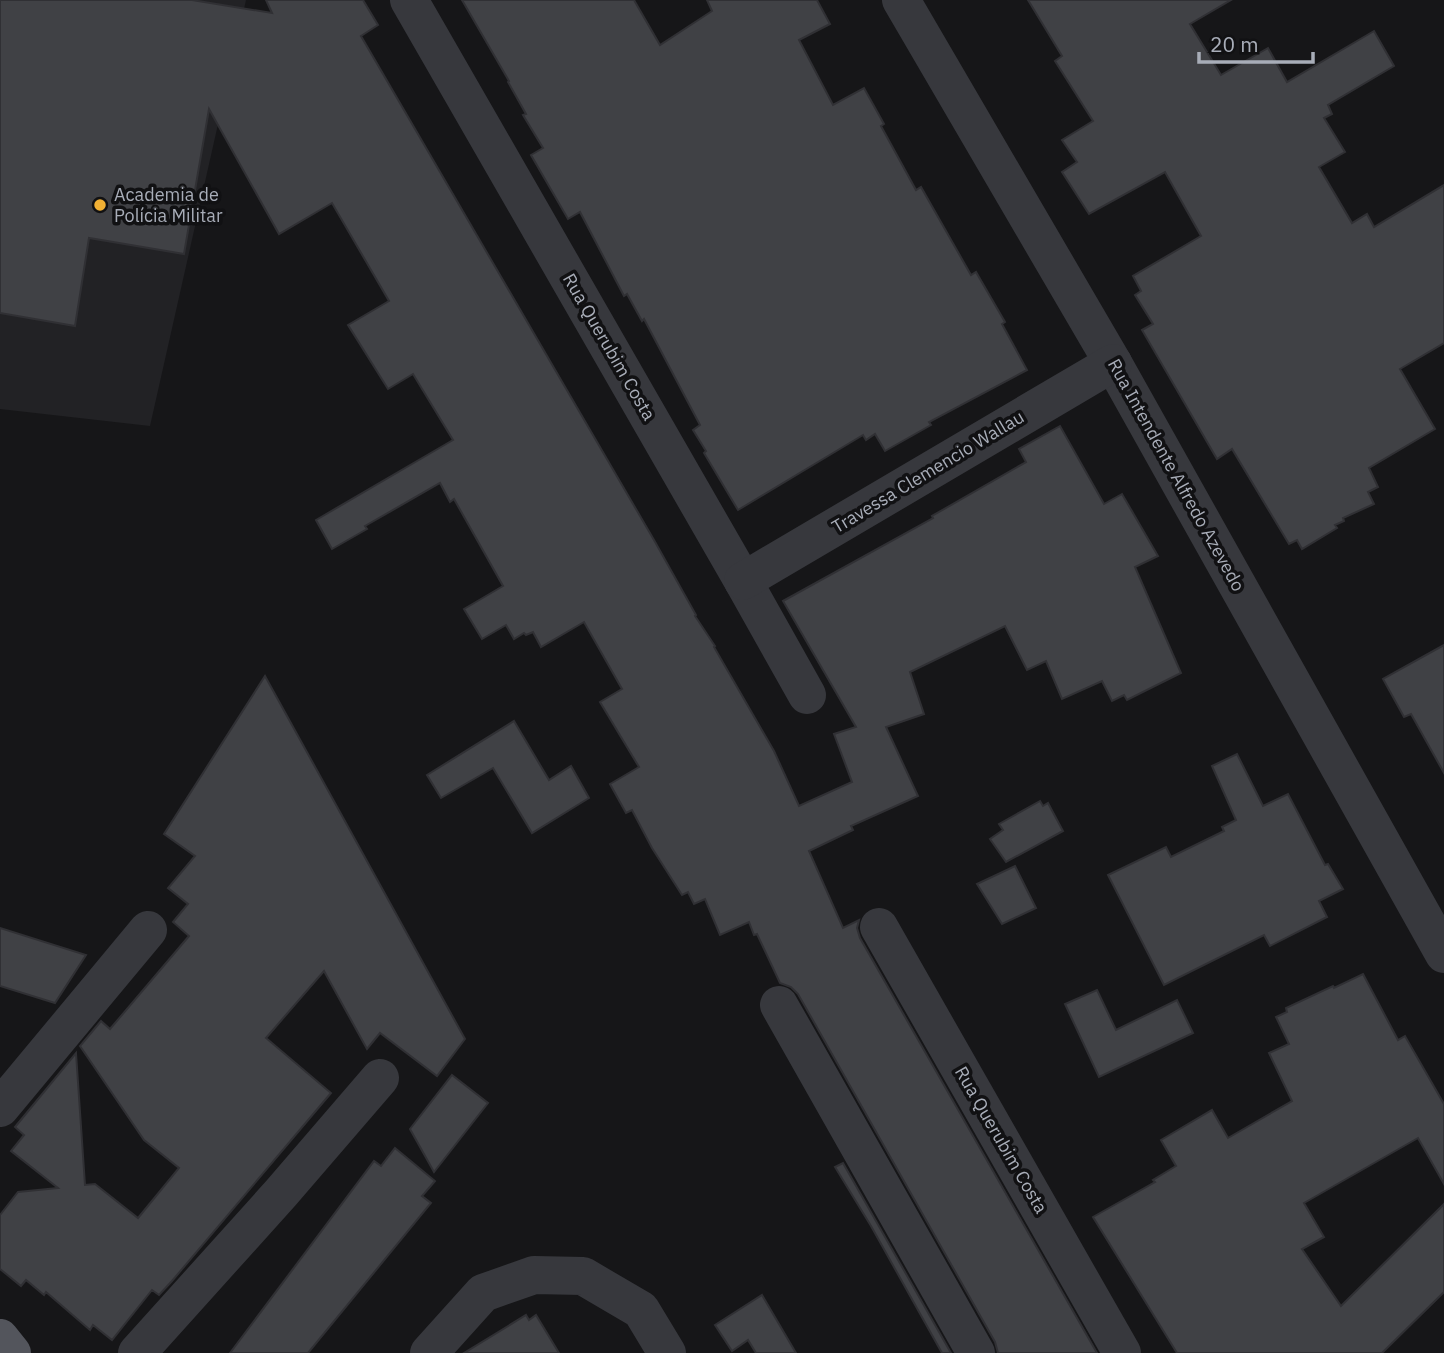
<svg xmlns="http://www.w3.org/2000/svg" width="1444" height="1353" font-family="'IBM Plex Sans',sans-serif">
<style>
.built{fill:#222225}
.building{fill:#404145;stroke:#303034;stroke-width:2}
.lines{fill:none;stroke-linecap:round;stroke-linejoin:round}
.minor{stroke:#37383d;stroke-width:38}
.major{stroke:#53555c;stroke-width:38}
.poi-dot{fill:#f2b134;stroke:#111113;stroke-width:2.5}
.labels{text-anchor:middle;stroke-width:7;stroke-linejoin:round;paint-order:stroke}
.poi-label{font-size:18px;fill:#a8adb8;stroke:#111113;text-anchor:start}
.street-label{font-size:18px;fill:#a8adb8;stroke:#111113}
</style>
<rect width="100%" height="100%" fill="#161618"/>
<path class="built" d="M0,0H246L150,426L0,409Z"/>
<g class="building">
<path d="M0,0H192L272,13L266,0H363L378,25L361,36L654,540L696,615L695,616L715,646L714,647L774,751L799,806L852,782L834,734L856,727L783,601L933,518L932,516L1026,462L1019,449L1060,426L1104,504L1122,494L1158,556L1135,567L1181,673L1127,700L1124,695L1112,701L1102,681L1062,699L1046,661L1027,670L1005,626L910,672L924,714L886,727L918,796L851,826L853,830L809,851L843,928L859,920L857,928L860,938L1097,1353H998L995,1342L798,994L791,987L780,983L757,934L754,935L749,922L720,935L705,899L694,904L688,892L682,895L652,848L632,810L626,813L610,784L639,767L600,702L622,689L584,622L541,647L533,632L526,635L524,633L514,639L506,625L482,639L464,609L503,586L454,499L450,502L440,483L365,526L367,529L332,549L316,520L453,440L413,374L388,389L348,325L389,301L332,203L279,234L209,109L184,254L89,238L75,326L0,313Z"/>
<path d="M462,0H634L660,45L712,11L707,0H817L830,24L799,40L833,105L864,88L884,124L881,126L916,190L921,187L971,275L976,272L1005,322L1002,324L1027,370L929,422L931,425L885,451L875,434L866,440L863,435L738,510L704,453L706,451L693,430L700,425L644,319L642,321L627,294L624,296L580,212L568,219L531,155L543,148L523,115L526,114L508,82L509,81Z"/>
<path d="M1028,0H1231L1190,24L1221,75L1268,48L1287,82L1374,31L1394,66L1328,105L1332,114L1324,118L1345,152L1319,167L1352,223L1367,214L1374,227L1444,185V343L1400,369L1435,429L1369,468L1378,487L1368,492L1374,504L1343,518L1344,521L1335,525L1337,528L1302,549L1297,540L1289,544L1232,449L1217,459L1142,330L1153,324L1135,295L1141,291L1133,276L1201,236L1165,172L1089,214L1062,172L1077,162L1062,140L1093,121L1055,61L1062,56Z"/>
<path d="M1444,645V773L1411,714L1404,717L1383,679Z"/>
<path d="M265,676L465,1039L437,1076L380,1033L367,1049L324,971L266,1038L331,1093L172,1281L159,1295L152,1290L112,1340L93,1325L90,1330L46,1292L44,1295L26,1280L21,1286L0,1269V1215L18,1192L58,1188L11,1151L24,1135L15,1127L76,1053L85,1185L95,1184L138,1218L179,1168L144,1140L80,1046L101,1021L110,1029L189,936L173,922L188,904L168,888L195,856L164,834Z"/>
<path d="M514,721L549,780L571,766L589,798L532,833L493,768L441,798L427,775Z"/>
<path d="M1237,754L1263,806L1288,794L1325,865L1328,864L1343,889L1319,901L1327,917L1270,946L1264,935L1164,985L1108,875L1166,847L1171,857L1224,831L1222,827L1236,820L1212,766Z"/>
<path d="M1040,801L1043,806L1048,803L1063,831L1006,862L990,839L1003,830L999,824Z"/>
<path d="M1015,866L1036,908L1002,924L977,884Z"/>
<path d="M0,928L86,955L55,1003L0,986Z"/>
<path d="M1363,974L1398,1040L1405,1036L1444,1104V1184L1418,1138L1304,1203L1324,1237L1302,1249L1341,1306L1444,1204V1292L1382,1353H1177L1093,1217L1155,1182L1153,1180L1176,1166L1161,1140L1212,1110L1228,1138L1292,1101L1269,1053L1289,1044L1276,1017L1287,1012L1286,1008L1333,986L1334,988Z"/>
<path d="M1097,990L1116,1030L1177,1000L1193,1033L1099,1077L1065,1004Z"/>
<path d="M452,1075L488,1103L434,1172L410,1129Z"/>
<path d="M395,1148L435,1181L422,1196L431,1203L308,1353H230L374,1161L381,1166Z"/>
<path d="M843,1163L951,1353H942L871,1226L835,1167Z"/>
<path d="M762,1295L796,1353H756L748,1340L732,1351L715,1325Z"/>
<path d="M526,1315L529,1320L536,1315L559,1353H464Z"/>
</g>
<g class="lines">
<g class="minor">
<path d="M409,0L743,581L807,695"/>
<path d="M901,0L1113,363L1444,954"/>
<path d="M743,581L1113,363"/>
<path d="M879,927L1122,1353"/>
<path d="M779,1005L976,1353"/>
<path d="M0,1108L148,930"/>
<path d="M137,1353L281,1193L380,1078"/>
<path d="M429,1353L483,1293L534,1275L583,1276L641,1310L667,1353"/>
</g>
<path class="major" d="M0,1338L12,1353"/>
</g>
<circle class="poi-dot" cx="100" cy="205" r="7"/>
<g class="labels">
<g class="poi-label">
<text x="114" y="201">Academia de<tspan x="114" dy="21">Polícia Militar</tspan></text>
</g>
<g class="street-label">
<text transform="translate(609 347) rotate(60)" y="6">Rua Querubim Costa</text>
<text transform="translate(928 472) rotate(-31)" y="6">Travessa Clemencio Wallau</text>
<text transform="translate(1176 475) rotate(61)" y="6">Rua Intendente Alfredo Azevedo</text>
<text transform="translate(1001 1140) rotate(60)" y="6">Rua Querubim Costa</text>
</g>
</g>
<path d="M1199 52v10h114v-10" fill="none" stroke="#a8adb8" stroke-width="3.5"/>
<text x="1210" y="52" font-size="21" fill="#a8adb8" stroke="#111113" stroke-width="5" paint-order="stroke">20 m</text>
</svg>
